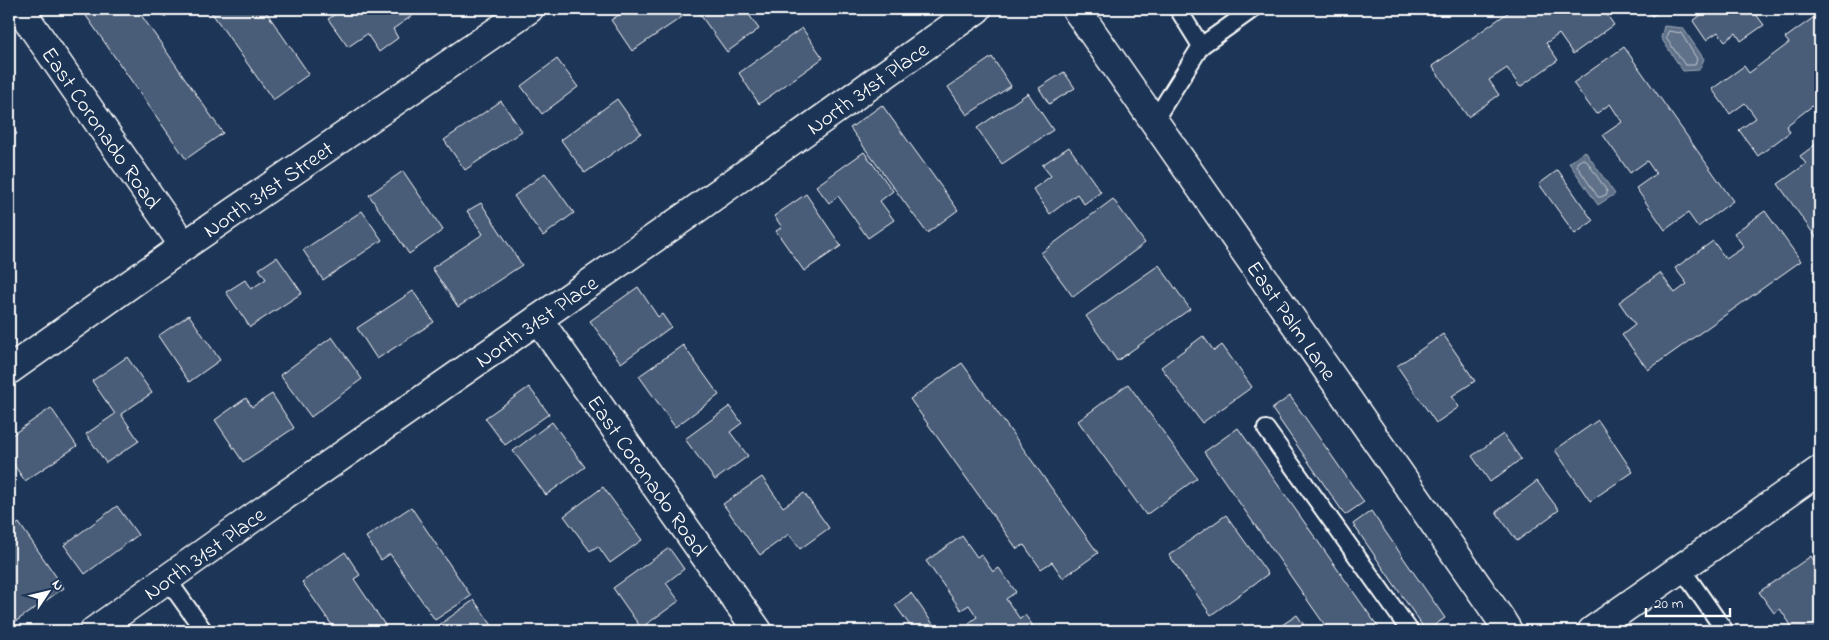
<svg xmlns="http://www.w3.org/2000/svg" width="1829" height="640" font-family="'Indie Flower',sans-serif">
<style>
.water{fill:#617289;stroke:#a0aab8}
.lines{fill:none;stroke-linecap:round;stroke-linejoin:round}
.shore{stroke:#c0c7d0;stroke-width:1}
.building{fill:#4a5d79;stroke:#fff}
.service-casing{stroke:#fff;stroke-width:20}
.minor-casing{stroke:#fff;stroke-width:31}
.secondary-casing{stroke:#fff;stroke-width:31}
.service{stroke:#1d3557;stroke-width:16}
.minor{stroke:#1d3557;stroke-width:28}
.secondary{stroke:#1d3557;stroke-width:28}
.labels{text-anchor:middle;stroke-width:4;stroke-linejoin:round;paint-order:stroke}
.street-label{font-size:22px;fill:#fff;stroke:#1d3557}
</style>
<rect width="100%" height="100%" fill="#1d3557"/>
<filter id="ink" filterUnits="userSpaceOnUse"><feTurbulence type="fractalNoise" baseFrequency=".02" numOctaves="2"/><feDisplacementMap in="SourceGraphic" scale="10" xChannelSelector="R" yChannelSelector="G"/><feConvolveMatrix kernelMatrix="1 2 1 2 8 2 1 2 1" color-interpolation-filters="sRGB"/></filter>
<g filter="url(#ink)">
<g class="water">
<path d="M1664,26L1683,28L1704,59L1699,70L1683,71L1661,38Z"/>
<path d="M1585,151L1615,194L1598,205L1569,163Z"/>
</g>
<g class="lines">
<g class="shore">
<path d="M1669,31L1681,33L1697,59L1695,65H1685L1666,38Z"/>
<path d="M1583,159L1586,160L1607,191V194L1601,197H1598L1577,166V163Z"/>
</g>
</g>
<g class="building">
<path d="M84,9H137L223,133L186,159L82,10Z"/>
<path d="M158,9H176L164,17Z"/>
<path d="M209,9H264L309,74L273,100Z"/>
<path d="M343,9H422L393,29L398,38L379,52L367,34L348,47L328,19Z"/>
<path d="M628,9H676L682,17L632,51L611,20Z"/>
<path d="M696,9H745L759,29L727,52Z"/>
<path d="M1513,9H1603L1614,25L1573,54L1559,34L1546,43L1558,60L1520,87L1507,68L1489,80L1499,95L1468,117L1432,66Z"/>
<path d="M1647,9H1663L1652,16Z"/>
<path d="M1709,9H1752L1764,25L1741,41L1736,33L1725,41L1718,32L1706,40L1693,21Z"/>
<path d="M1817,15L1820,19V100L1786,126L1790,132L1758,156L1739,130L1756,118L1745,103L1730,114L1712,89L1744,66L1749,73L1789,43L1785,38Z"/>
<path d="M802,28L823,58L759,104L739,73Z"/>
<path d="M1624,47L1733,201L1698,227L1688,213L1665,230L1636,188L1656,174L1647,161L1630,173L1603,135L1622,122L1610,104L1596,114L1573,83Z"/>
<path d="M992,57L1011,86L967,115L948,87Z"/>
<path d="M557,59L578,87L542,114L521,86Z"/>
<path d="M1064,72L1075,88L1049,104L1039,88Z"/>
<path d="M1028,93L1053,130L1002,164L977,128Z"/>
<path d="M617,99L641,133L585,173L561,140Z"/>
<path d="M501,101L522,131L465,170L444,140Z"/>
<path d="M882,105L958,210L927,233L850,128Z"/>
<path d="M9,121L17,134L9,139Z"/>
<path d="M1820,141V243L1778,184L1806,164L1800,156Z"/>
<path d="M1069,147L1101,192L1084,204L1077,194L1050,214L1033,189L1051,176L1042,165Z"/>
<path d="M864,152L893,191L880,201L894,220L868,238L838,196L829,203L816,186Z"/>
<path d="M1558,170L1593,221L1575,234L1539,184Z"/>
<path d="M403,171L443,230L409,254L369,195Z"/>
<path d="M545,173L574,213L543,236L514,196Z"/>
<path d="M806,194L841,246L804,271L776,231L782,227L774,216Z"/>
<path d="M1113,199L1145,243L1073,297L1041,253Z"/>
<path d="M481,203L522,265L458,307L432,268L483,234L467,211Z"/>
<path d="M362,211L382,240L323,280L303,250Z"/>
<path d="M1765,211L1801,261L1648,370L1622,335L1635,325L1619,302L1660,273L1675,293L1687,284L1675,268L1713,241L1726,259L1744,247L1734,233Z"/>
<path d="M277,257L302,293L250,327L226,292L245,280L251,289L266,279L259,269Z"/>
<path d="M1159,265L1190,309L1117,361L1086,316Z"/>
<path d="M638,287L658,317L662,314L671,327L621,363L590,321Z"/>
<path d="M413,291L434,322L377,359L357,328Z"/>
<path d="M189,315L220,360L189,382L158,336Z"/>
<path d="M1443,334L1475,381L1452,396L1459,407L1436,423L1397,366Z"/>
<path d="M1203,336L1214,351L1222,345L1252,387L1202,423L1161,367Z"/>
<path d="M332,337L362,379L311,417L280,375Z"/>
<path d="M683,345L719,395L675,427L639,376Z"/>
<path d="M127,357L152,393L121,414L139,441L106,463L86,434L115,414L92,381Z"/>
<path d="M962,363L1098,553L1063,578L1052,562L1041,569L1024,545L1017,549L910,399Z"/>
<path d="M1128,384L1197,478L1146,515L1078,421Z"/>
<path d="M529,387L549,414L505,445L485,418Z"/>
<path d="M272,394L294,428L243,462L215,420L246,398L252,407Z"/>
<path d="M1290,396L1364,502L1345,515L1272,409Z"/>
<path d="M730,406L742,423L730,432L748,456L715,480L685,439Z"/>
<path d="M51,408L77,446L25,481L9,458V437Z"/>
<path d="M1598,420L1633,472L1590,501L1555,450Z"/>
<path d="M552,422L585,467L546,495L513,451Z"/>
<path d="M1238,428L1381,631H1329L1204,452Z"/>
<path d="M1503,434L1521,459L1490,482L1472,456Z"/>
<path d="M762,477L783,507L804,493L829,528L800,549L789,534L760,555L723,504Z"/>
<path d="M1537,481L1559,510L1517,541L1496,512Z"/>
<path d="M603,487L642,540L610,563L598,546L590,551L564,516Z"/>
<path d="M117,506L138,535L85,574L64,545Z"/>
<path d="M411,507L471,596L435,620L390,554L381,560L366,537Z"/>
<path d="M1371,511L1445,618L1426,631L1353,524Z"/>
<path d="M1226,515L1268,574L1211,615L1169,555Z"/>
<path d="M19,523L64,588L9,626V530Z"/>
<path d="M962,536L977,557L981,554L993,572L999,568L1016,592L1006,599L1020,619L1025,615L1037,631H975L969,623L977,617L969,605L961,610L926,561Z"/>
<path d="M669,548L684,569L666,583L679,601L641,628L613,588Z"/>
<path d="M345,552L360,575L354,579L389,631H336L302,582Z"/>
<path d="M1811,556L1820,569V631H1795L1780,609L1774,613L1759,592Z"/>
<path d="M911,593L938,631H914L895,605Z"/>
<path d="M474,600L496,631H443L439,625Z"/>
<path d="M1297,615L1308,631H1278L1276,629Z"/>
</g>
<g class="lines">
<g class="service-casing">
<g id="service">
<path d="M1178,9L1201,46"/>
<path d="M1154,121L1201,46L1253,9"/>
<path d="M1266,429L1410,631"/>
<path d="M1681,568L1725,631"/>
<path d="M167,579L204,631"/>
</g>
</g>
<g class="minor-casing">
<g id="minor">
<path id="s1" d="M20,9L184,246"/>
<path id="s2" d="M1076,9L1500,618L1508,631"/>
<path id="s3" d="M538,319L758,631"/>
<path id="s4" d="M9,370L184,246L529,9"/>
<path id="s5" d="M94,631L254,517L689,214L977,9"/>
</g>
</g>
<g class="secondary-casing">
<path id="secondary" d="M1592,631L1820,470"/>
</g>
<use href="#service" class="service"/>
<use href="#minor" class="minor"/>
<use href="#secondary" class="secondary"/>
</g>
</g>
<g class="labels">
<g class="street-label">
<text dy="8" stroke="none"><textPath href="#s5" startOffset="945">North 31st Place</textPath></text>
<text dy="8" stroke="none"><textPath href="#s1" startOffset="144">East Coronado Road</textPath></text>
<text dy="8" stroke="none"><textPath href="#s4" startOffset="316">North 31st Street</textPath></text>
<text dy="8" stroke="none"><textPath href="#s5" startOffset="540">North 31st Place</textPath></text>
<text dy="8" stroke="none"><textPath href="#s2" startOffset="379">East Palm Lane</textPath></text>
<text dy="8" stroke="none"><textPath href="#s3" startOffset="191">East Coronado Road</textPath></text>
<text dy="8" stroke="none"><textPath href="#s5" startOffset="135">North 31st Place</textPath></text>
</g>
</g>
<rect width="1829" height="640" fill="none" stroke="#1d3557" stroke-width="30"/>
<rect x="15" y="15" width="1799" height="610" fill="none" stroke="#fff" stroke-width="2" filter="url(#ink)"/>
<g transform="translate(48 592) rotate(55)" stroke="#1d3557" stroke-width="4" paint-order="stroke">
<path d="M0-4L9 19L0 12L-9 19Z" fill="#ffffff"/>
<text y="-8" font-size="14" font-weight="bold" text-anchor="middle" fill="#ffffff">N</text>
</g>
<path d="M1646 608v8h84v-8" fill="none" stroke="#ffffff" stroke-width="2.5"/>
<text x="1654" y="608" font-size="15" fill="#ffffff" stroke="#1d3557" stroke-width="4" paint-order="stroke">20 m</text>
</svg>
